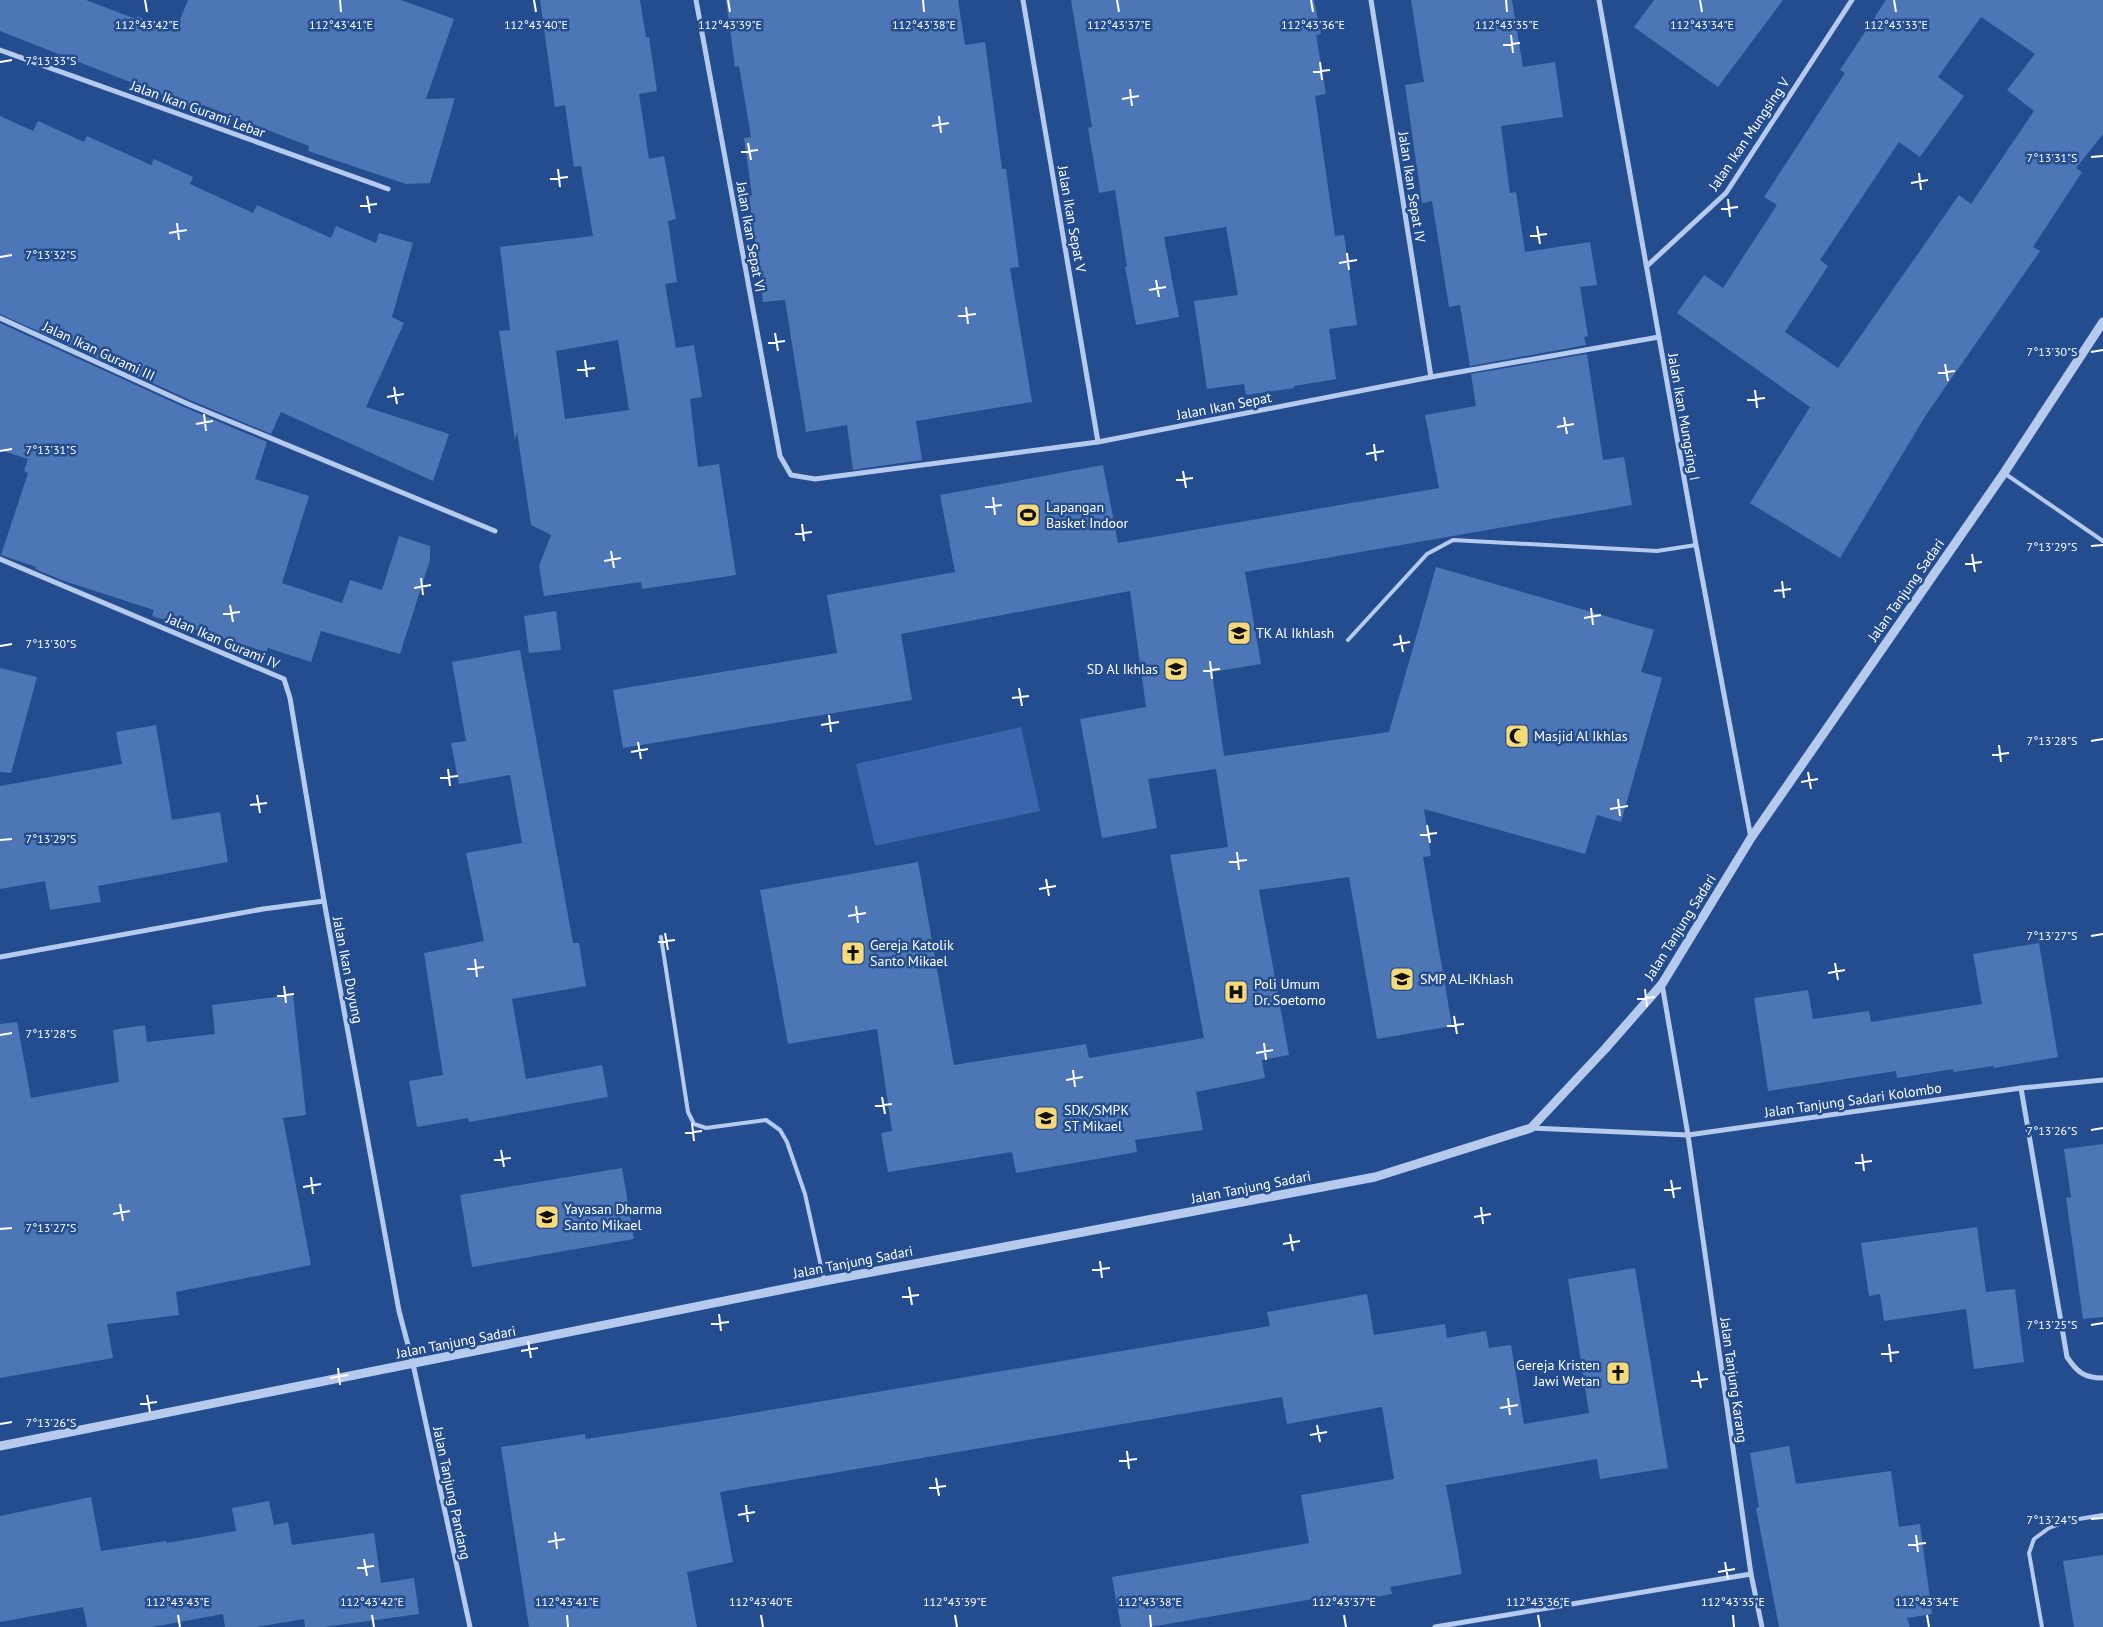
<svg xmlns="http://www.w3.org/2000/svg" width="2103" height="1627" font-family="'PT Sans',sans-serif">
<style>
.green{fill:#3966ac}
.building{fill:#4d76b6;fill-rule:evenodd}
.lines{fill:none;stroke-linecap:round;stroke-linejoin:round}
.service{stroke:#b5caec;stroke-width:4}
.minor{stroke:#b5caec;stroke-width:5}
.tertiary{stroke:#b5caec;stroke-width:9}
.ticks{fill:none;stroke:#fff;stroke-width:2}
.labels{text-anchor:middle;stroke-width:5;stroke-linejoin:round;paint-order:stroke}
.street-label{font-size:14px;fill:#fff;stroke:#244d8f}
.poi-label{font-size:14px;fill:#fff;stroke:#244d8f;text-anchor:start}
.ticks-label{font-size:12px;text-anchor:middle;fill:#fff;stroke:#244d8f;stroke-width:5;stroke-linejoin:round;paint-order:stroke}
</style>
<rect width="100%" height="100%" fill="#244d8f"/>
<path class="green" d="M1021,727L1040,811L875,846L856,764Z"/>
<g class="building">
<path d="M0,0H86L136,19L137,16L175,32L188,0H401L454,19L426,99L455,98L430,183L406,184L308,151L309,146L203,105L200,113L167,100L168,97L0,31Z"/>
<path d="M540,0H640L646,37H649L657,91L639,94L649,159L664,156L676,219L668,221L677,282L665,284L676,348L694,345L702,397L690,399L698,467L719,464L736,575L642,589L641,582L544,596L539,566L551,535L531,525L517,432L515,440L499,331L510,330L500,247L593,236L581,166L574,167L565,105L555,107ZM618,340L629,410L565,419L556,351Z"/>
<path d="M726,0H958L965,45L985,42L1002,169H1006L1019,267L1010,268L1032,402L916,421L922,460L872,467L853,470L847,425L806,432L785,300L763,302L749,195H752L744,138L751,137L739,66L735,67Z"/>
<path d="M1071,0H1314L1321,34L1316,35L1326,94L1315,96L1335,236L1344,235L1357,325L1329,329L1336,379L1294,386V388L1246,395L1244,384L1207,389L1194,301L1238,295L1226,227L1164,237L1179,317L1136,325L1125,267H1127L1115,190L1099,193L1088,128L1092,127Z"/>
<path d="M1411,0H1512L1523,67L1555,62L1563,117L1501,126L1510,193L1516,192L1525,252L1590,242L1597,285L1580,287L1588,336L1584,337L1586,345L1470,366L1460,305L1449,307L1432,201L1422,203L1405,85L1424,82Z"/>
<path d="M1654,0H1783L1718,87L1634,27Z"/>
<path d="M1886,0H2103V134L2076,168L2082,172L2033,247L2040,251L1926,415L1840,558L1750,503L1810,407L1677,313L1704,275L1723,288L1777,205L1764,197L1845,73L1840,70ZM1981,17L2035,54L2007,90L2034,111L1971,204L1959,195L1838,368L1785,332L1828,266L1820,260L1899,142L1920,157L1964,96L1938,77Z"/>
<path d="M0,116L33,131L38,121L84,142L87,136L151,165L154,159L193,177L190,184L253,213L257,205L331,238L336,226L376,243L379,233L413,243L392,317L404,323L366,407L449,434L433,481L281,412L271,434L190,400L0,314Z"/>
<path d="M0,323L186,408L267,442L255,479L309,496L282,583L342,603L350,580L382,590L399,536L430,546V560L400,654L321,631L311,662L268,648L266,652L152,616L154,610L64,581L35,569L36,567L1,555L28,473L24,471L28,459L0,450Z"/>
<path d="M1587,354L1603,460L1624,457L1632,505L1245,572L1261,664L1212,672L1224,756L1389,732L1436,567L1654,630L1641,672L1662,678L1621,822L1597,815L1585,854L1424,809L1431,856L1423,857L1452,1026L1377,1039L1349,877L1259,890L1289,1055L1262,1060L1265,1078L1196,1092L1203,1130L1135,1140L1137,1152L1016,1173L1012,1152L888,1172L881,1133L892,1131L877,1029L788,1044L760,890L918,862L954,1065L1086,1044L1089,1058L1204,1038L1170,855L1228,847L1216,769L1148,779L1157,828L1102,838L1080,719L1146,707L1130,591L901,634L912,700L623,748L613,690L837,653L827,595L955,572L940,495L1103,465L1118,543L1439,488L1425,415L1476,406L1471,374Z"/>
<path d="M556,611L561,650L529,653L524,616Z"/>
<path d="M520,650L573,943H579L586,986L512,999L526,1079L602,1065L608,1097L469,1122L468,1118L417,1127L409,1081L443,1075L424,953L484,941L466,853L522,843L510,775L459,784L451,743L466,741L452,662Z"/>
<path d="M0,668L37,677L11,773L0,772Z"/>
<path d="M156,725L172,820L220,812L228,862L98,886L101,902L50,910L45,881L0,889V786L122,764L116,732Z"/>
<path d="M2039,943L2058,1057L1994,1068L1993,1066L1954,1072L1953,1069L1897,1078L1896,1071L1768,1091L1754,998L1808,990L1813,1019L1869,1011L1871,1022L1982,1004L1973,954Z"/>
<path d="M293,995L306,1115L283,1118L311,1265L176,1292L179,1315L107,1324L113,1358L0,1378V1024L17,1022L31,1098L119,1082L113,1030L145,1025L147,1042L215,1034L212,1005Z"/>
<path d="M2103,1144V1317L2083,1319L2066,1198L2071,1197L2064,1149Z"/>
<path d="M622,1168L634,1239L472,1267L460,1195Z"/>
<path d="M1977,1227L1986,1292L2015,1289L2024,1362L1974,1369L1966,1309L1884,1321L1880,1294L1869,1296L1861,1243Z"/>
<path d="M1635,1268L1668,1468L1600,1479L1597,1459L1446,1485L1462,1574L1390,1587L1392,1594L1321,1607L1319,1598L1150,1627H1121L1112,1577L1309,1543L1301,1495L1394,1479L1382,1407L1287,1424L1282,1397L720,1492L733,1562L687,1572L697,1627H529L501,1447L585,1434L586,1439L710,1420L1270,1326L1267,1312L1367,1294L1374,1335L1445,1324L1447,1338L1486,1331L1489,1348L1511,1345L1524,1424L1589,1413L1568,1279Z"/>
<path d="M1789,1446L1796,1484L1891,1471L1899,1527L1920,1524L1932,1614L1907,1618L1910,1627H1779L1756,1508L1759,1507L1750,1453Z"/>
<path d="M91,1497L101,1551L166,1541L167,1543L236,1531L232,1508L269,1501L274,1525L288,1522L292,1545L374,1533L381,1583L414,1578L419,1614L324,1627H305L304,1619L256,1627H225L223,1614L152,1627H87L83,1607L0,1622V1516Z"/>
<path d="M2103,1555V1627H2074L2063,1561Z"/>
</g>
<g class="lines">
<g class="service">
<path d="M2004,473L2103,541"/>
<path d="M1348,640L1427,554L1453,540L1657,551L1696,545"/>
<path d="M661,937L688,1112L694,1124L706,1128L766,1120L780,1130L787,1142L805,1194L824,1280"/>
<path d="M2042,1627L2029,1553L2034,1539L2049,1528L2067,1521L2103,1515"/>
</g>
<g class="minor">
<path d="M696,0L780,456L791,475L815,479L1098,442L1431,377L1659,337"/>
<path d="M1023,0L1098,442"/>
<path d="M1371,0L1431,377"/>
<path d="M1599,0L1696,545L1751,838"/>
<path d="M0,50L388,189"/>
<path d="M1647,266L1726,193L1852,0"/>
<path d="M0,318L188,404L495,531"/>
<path d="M0,559L284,679L290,698L324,901"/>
<path d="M0,957L263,909L324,901L399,1311L413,1364L470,1627"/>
<path d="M1662,984L1688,1135L1751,1574L1762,1627"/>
<path d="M2021,1088L2067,1357C2077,1372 2084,1378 2103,1378"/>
<path d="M1531,1128L1688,1135L2021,1088L2103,1080"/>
<path d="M1435,1627L1751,1574"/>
</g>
<path class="tertiary" d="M0,1446L824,1281L1375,1177L1531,1128L1605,1049L1662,984L1751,838L2004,473L2103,322"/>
</g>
<path class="ticks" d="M145,0L147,12M340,0L341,12M534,0L536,12M728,0L730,12M923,0L924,12M1117,0L1119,12M1311,0L1313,12M1506,0L1507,12M1700,0L1702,12M1894,0L1896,12M1511,35L1513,53M1503,45L1520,43M0,62L12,60M1320,62L1322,80M1313,72L1330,70M1130,89L1132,106M1122,99L1139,96M939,116L941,133M932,126L949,123M748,143L751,160M741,152L758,150M2091,157L2103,156M558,169L560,187M1919,173L1921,190M550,179L568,177M1911,183L1928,180M367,196L370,213M1728,199L1730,217M360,206L377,204M1721,209L1738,207M177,223L179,240M1537,226L1540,244M169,233L187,230M1530,236L1547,234M1347,253L1349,270M0,257L12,255M1339,263L1357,260M1156,280L1159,297M1149,290L1166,287M966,307L968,324M958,316L976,314M775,333L778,351M768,343L785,341M2091,352L2103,350M585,360L587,377M1945,364L1948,381M577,370L595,368M1938,373L1955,371M394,387L397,404M1755,390L1757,408M387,397L404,394M1747,400L1765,398M204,414L206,431M1564,417L1567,434M196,424L213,421M1557,427L1574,424M1374,444L1376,461M0,451L12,449M1366,454L1384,451M1183,471L1186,488M1176,480L1193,478M993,497L995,515M985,507L1002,505M802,524L804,541M795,534L812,532M2091,546L2103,545M611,551L614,568M1972,554L1975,572M604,561L621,558M1965,564L1982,562M421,578L423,595M1782,581L1784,598M414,588L431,585M1774,591L1791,589M230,605L233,622M1591,608L1593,625M223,614L240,612M1584,618L1601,615M1400,635L1403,652M1393,645L1410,642M0,646L12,644M1210,661L1212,679M1203,671L1220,669M1019,688L1022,706M1012,698L1029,696M829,715L831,732M821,725L839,722M2091,741L2103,739M638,742L641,759M1999,745L2001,762M631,752L648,749M1992,755L2009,753M448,769L450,786M1808,772L1811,789M440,778L458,776M1801,782L1818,779M257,795L260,813M1618,799L1620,816M250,805L267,803M1610,809L1628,806M1427,825L1430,843M1420,835L1437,833M0,840L12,839M1237,852L1239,870M1229,862L1247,860M1046,879L1049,896M1039,889L1056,886M856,906L858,923M848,916L866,913M665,933L668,950M2091,936L2103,934M658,942L675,940M475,959L477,977M1835,963L1838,980M467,969L484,967M1828,973L1845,970M284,986L286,1003M1645,989L1647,1007M277,996L294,994M1637,999L1655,997M1454,1016L1457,1034M1447,1026L1464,1024M0,1035L12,1033M1264,1043L1266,1060M1256,1053L1273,1050M1073,1070L1075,1087M1066,1080L1083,1077M882,1097L885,1114M875,1106L892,1104M692,1123L694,1141M2091,1130L2103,1128M685,1133L702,1131M501,1150L504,1167M1862,1154L1864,1171M494,1160L511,1158M1855,1163L1872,1161M311,1177L313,1194M1671,1180L1674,1198M303,1187L321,1184M1664,1190L1681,1188M120,1204L123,1221M1481,1207L1483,1224M113,1214L130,1211M1474,1217L1491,1214M0,1229L12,1228M1290,1234L1293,1251M1283,1244L1300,1241M1100,1261L1102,1278M1092,1270L1110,1268M909,1287L912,1305M902,1297L919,1295M719,1314L721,1331M711,1324L729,1322M2091,1325L2103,1323M528,1341L531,1358M1889,1344L1891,1362M521,1351L538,1348M1881,1354L1899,1352M338,1368L340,1385M1698,1371L1701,1388M330,1378L348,1375M1691,1381L1708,1379M147,1395L150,1412M1508,1398L1510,1415M140,1404L157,1402M1500,1408L1518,1405M0,1424L12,1422M1317,1425L1320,1442M1310,1435L1327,1432M1127,1451L1129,1469M1119,1461L1137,1459M936,1478L939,1496M929,1488L946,1486M746,1505L748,1522M738,1515L755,1512M2091,1519L2103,1518M555,1532L557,1549M1916,1535L1918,1552M548,1542L565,1539M1908,1545L1926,1543M364,1559L367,1576M1725,1562L1728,1579M357,1568L374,1566M1718,1572L1735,1569M178,1615L180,1627M372,1615L374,1627M567,1615L568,1627M761,1615L763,1627M955,1615L957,1627M1150,1615L1151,1627M1344,1615L1346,1627M1538,1615L1540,1627M1733,1615L1734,1627M1927,1615L1929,1627"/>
<defs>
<g id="stadium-square" transform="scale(1.25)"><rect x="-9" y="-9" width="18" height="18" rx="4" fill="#f6d979" stroke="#244d8f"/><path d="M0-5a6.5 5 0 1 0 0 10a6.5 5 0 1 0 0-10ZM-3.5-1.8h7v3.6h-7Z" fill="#111"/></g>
<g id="school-square" transform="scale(1.25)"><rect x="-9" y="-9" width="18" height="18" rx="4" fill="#f6d979" stroke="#244d8f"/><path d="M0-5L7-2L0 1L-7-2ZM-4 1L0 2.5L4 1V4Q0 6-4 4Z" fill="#111"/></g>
<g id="mosque-square" transform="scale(1.25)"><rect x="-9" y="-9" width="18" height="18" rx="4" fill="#f6d979" stroke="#244d8f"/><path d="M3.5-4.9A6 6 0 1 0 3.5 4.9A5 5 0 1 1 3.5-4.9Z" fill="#111"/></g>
<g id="church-square" transform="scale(1.25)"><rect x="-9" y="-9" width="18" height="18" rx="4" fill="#f6d979" stroke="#244d8f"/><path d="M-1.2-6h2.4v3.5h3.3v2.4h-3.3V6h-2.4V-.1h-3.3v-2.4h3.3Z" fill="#111"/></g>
<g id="hospital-square" transform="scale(1.25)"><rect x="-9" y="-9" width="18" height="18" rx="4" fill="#f6d979" stroke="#244d8f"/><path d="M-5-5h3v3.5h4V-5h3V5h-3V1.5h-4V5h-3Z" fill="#111"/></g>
</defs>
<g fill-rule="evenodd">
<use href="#stadium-square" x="1028" y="515"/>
<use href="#school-square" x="1239" y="633"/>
<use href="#school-square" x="1176" y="669"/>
<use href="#mosque-square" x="1517" y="736"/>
<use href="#church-square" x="853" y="953"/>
<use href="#school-square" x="1402" y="979"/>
<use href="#hospital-square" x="1236" y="992"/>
<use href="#school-square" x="1046" y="1118"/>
<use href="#school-square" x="547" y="1217"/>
<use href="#church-square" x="1618" y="1373"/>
</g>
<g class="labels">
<g class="street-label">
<text transform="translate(198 109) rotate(20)" y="5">Jalan Ikan Gurami Lebar</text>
<text transform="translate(1749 134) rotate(-56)" y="5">Jalan Ikan Mungsing V</text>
<text transform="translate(1412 187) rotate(81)" y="5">Jalan Ikan Sepat IV</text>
<text transform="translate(1072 219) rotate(80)" y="5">Jalan Ikan Sepat V</text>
<text transform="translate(751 237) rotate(80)" y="5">Jalan Ikan Sepat VI</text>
<text transform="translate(99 351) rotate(25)" y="5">Jalan Ikan Gurami III</text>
<text transform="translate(1224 406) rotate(-11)" y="5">Jalan Ikan Sepat</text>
<text transform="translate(1684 417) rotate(80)" y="5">Jalan Ikan Mungsing I</text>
<text transform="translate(1906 590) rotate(-55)" y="5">Jalan Tanjung Sadari</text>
<text transform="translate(223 641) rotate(23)" y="5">Jalan Ikan Gurami IV</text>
<text transform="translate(1680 927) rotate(-58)" y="5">Jalan Tanjung Sadari</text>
<text transform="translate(348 970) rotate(79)" y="5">Jalan Ikan Duyung</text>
<text transform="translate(1853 1100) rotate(-8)" y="5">Jalan Tanjung Sadari Kolombo</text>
<text transform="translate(1251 1187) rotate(-11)" y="5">Jalan Tanjung Sadari</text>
<text transform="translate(853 1262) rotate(-11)" y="5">Jalan Tanjung Sadari</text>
<text transform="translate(456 1342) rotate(-11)" y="5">Jalan Tanjung Sadari</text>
<text transform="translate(1734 1380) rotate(82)" y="5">Jalan Tanjung Karang</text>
<text transform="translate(452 1493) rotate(78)" y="5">Jalan Tanjung Pandang</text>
</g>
<g class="poi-label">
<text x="1046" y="512">Lapangan<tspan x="1046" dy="16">Basket Indoor</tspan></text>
<text x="1256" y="638">TK Al Ikhlash</text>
<text x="1158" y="674" text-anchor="end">SD Al Ikhlas</text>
<text x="1534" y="741">Masjid Al Ikhlas</text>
<text x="870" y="950">Gereja Katolik<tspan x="870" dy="16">Santo Mikael</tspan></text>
<text x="1420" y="984">SMP AL-IKhlash</text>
<text x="1254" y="989">Poli Umum<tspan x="1254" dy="16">Dr. Soetomo</tspan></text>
<text x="1064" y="1115">SDK/SMPK<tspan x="1064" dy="16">ST Mikael</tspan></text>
<text x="564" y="1214">Yayasan Dharma<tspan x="564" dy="16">Santo Mikael</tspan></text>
<text x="1600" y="1370" text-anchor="end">Gereja Kristen<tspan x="1600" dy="16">Jawi Wetan</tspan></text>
</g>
</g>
<g class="ticks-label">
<text x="147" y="29">112°43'42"E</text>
<text x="341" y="29">112°43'41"E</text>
<text x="536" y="29">112°43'40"E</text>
<text x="730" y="29">112°43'39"E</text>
<text x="924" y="29">112°43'38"E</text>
<text x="1119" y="29">112°43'37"E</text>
<text x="1313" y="29">112°43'36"E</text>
<text x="1507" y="29">112°43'35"E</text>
<text x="1702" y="29">112°43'34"E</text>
<text x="1896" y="29">112°43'33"E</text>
<text x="51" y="65">7°13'33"S</text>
<text x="2052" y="162">7°13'31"S</text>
<text x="51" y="259">7°13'32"S</text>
<text x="2052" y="356">7°13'30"S</text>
<text x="51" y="454">7°13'31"S</text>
<text x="2052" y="551">7°13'29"S</text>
<text x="51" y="648">7°13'30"S</text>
<text x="2052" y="745">7°13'28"S</text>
<text x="51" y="843">7°13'29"S</text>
<text x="2052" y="940">7°13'27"S</text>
<text x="51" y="1038">7°13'28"S</text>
<text x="2052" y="1135">7°13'26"S</text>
<text x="51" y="1232">7°13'27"S</text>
<text x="2052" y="1329">7°13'25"S</text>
<text x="51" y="1427">7°13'26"S</text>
<text x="2052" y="1524">7°13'24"S</text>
<text x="178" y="1606">112°43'43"E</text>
<text x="372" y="1606">112°43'42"E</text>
<text x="567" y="1606">112°43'41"E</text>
<text x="761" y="1606">112°43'40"E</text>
<text x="955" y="1606">112°43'39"E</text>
<text x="1150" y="1606">112°43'38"E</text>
<text x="1344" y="1606">112°43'37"E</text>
<text x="1538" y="1606">112°43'36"E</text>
<text x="1733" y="1606">112°43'35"E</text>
<text x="1927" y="1606">112°43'34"E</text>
</g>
</svg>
